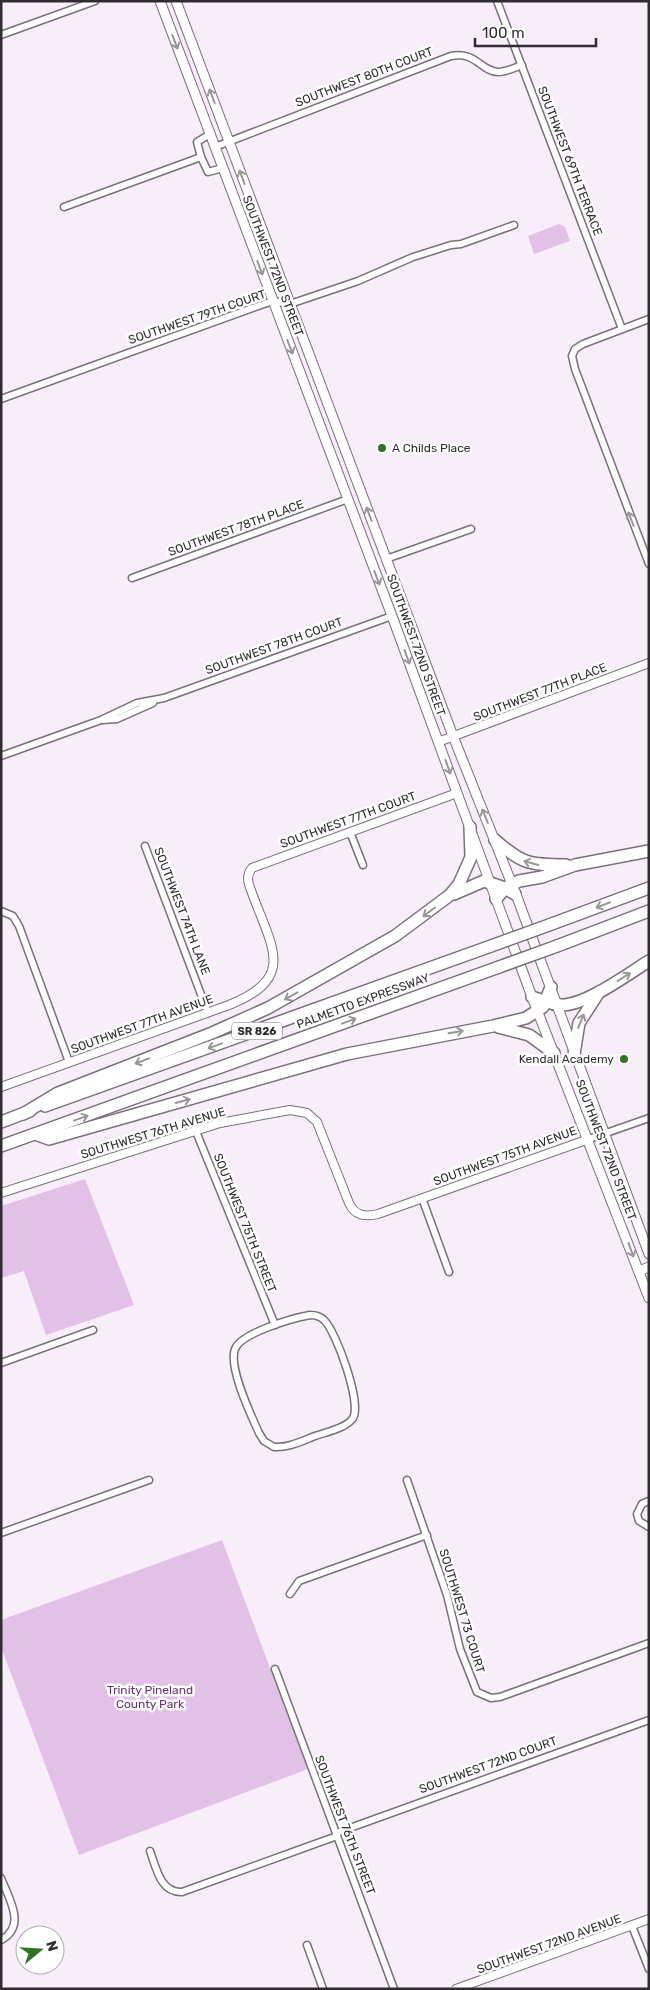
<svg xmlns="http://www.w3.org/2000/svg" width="650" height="1990" font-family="Rubik,sans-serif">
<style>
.green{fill:#e2c0e8}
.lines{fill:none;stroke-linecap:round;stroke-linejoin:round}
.minor-casing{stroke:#79707a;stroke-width:9}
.tertiary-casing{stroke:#79707a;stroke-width:10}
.secondary-casing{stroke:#79707a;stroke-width:11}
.motorway-casing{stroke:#79707a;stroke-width:14}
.minor{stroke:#fff;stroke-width:6}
.tertiary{stroke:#fff;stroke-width:8}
.secondary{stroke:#fff;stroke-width:9}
.motorway{stroke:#fff;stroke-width:11}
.motorway-bridge-casing{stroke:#79707a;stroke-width:14;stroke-linecap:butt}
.motorway-bridge{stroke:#fff;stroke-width:11}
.oneway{stroke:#989698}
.poi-dot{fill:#2a771e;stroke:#fff;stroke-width:2}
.labels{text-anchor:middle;stroke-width:5;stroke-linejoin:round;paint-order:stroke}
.shield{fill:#fff;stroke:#6e6c6f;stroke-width:1}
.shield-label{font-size:11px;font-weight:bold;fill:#302d31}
.street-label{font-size:12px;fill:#302d31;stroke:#fff}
.poi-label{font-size:12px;fill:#302d31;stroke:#fff;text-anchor:start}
.park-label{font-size:12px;fill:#6e3179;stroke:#fff}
</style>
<rect width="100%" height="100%" fill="#f7eef9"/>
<g class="green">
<path d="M559,224L565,227L570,241L534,254L528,236Z"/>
<path d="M85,1179L134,1305L46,1335L24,1271L1,1278V1206Z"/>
<path d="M222,1540L308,1769L79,1855L1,1647V1620Z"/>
</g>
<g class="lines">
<g class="minor-casing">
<g id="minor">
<path d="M497,1L622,329"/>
<path d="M1,35L95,1"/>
<path d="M210,134L197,142L201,157L208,172L223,168"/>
<path d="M215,147L451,56C476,51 480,71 498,72C506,72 514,68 522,65"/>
<path d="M64,207L201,157"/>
<path d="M649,319L583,344L575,349L572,356L575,369L649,564"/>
<path d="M1,399L261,305L273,301L290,304L358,281L413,257L451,245L461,244L514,225"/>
<path d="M386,559L471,529"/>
<path d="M132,578L348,499"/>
<path d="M102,720L117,719L153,703"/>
<path d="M1,756L101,720L137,703L164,698L392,616"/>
<path d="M350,832L363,865"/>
<path d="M145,846L208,1013"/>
<path d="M1,911L13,916L19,926L69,1062"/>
<path d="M195,1129L275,1325"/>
<path d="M589,1139L649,1118"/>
<path d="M422,1198L449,1272"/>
<path d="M310,1315C315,1315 320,1316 324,1320C336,1331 362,1403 353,1418C347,1428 326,1432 315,1436C302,1441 288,1448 274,1447L264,1441L259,1433C251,1415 228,1367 235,1349C241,1333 293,1318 310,1315Z"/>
<path d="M1,1363L93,1330"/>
<path d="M407,1480L447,1595L460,1649L477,1692L491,1698L500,1697L649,1643"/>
<path d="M649,1501L642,1504L637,1514L639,1521L649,1527"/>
<path d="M1,1533L149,1480"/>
<path d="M290,1594L299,1581L427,1535"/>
<path d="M275,1669L394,1989"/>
<path d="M336,1833L649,1720"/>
<path d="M150,1851C156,1867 160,1893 182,1892L337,1836"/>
<path d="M1,1878C9,1899 27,1926 1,1940"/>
<path d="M632,1926L649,1969"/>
<path d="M307,1945L323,1989"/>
</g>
</g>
<g class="tertiary-casing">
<g id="tertiary">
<path d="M438,742L649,663"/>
<path d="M1,1087L229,1005C297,978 272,948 252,893C249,885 245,876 252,868L457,793"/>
<path d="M1,1193L220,1123L290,1110L307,1113L317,1122L349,1203C355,1216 365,1217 378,1214L589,1139"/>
<path d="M456,1989L649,1919"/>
</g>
</g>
<g class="secondary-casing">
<g id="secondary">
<path d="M160,1L392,616L532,997L649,1298"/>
<path d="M176,1L453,736L517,897L649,1254"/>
<path d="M639,1271L649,1267"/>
</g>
</g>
<g class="motorway-casing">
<g id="motorway">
<path d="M495,840C522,864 530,865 566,865"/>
<path d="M454,894L484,881L505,888L515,894"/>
<path d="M496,899L505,888L519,881L542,877L575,865L649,851"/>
<path d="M549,925L649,888"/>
<path d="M557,946L649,911"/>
<path d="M532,997C542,1000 552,1005 562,1005C586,1005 628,974 649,961"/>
<path d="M498,1027L529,1035L554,1053"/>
<path d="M574,1054L579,1023L599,992"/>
<path d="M45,1106L491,946"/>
<path d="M23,1114L58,1093L212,1033L268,1008L395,936L450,895L459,884L471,857L470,827"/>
<path d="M1,1122L30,1111"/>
<path d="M35,1134L49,1139L347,1054L493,1026L526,1018L543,1007L551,987"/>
<path d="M1,1146L499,967"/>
</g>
</g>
<use href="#minor" class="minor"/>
<use href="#tertiary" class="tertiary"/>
<use href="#secondary" class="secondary"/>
<use href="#motorway" class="motorway"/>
<g class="motorway-bridge-casing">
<g id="motorway-bridge">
<path d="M491,946L549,925"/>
<path d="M499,967L557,946"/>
</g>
</g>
<use href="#motorway-bridge" class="motorway-bridge"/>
</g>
<defs><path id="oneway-shaft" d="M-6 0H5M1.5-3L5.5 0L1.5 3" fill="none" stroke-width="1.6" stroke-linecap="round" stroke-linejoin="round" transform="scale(1.25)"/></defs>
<g class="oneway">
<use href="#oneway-shaft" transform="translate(175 42) rotate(69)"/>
<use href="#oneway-shaft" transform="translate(212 96) rotate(-111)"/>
<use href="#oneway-shaft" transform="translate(242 177) rotate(-110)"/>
<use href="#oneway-shaft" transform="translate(260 268) rotate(69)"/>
<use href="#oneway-shaft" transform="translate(290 347) rotate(69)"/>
<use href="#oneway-shaft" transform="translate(369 514) rotate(-111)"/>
<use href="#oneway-shaft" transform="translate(631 519) rotate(-111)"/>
<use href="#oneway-shaft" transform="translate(377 578) rotate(69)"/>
<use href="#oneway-shaft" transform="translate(407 657) rotate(70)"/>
<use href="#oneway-shaft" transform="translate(448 767) rotate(70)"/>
<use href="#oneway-shaft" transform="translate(485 816) rotate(-112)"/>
<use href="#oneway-shaft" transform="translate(531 863) rotate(-165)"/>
<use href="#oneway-shaft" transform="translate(603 905) rotate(159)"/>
<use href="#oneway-shaft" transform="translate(429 912) rotate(143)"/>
<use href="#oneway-shaft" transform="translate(624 977) rotate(-32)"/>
<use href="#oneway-shaft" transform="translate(291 996) rotate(151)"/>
<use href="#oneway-shaft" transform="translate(349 1021) rotate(-20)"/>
<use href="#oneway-shaft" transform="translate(581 1021) rotate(-68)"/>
<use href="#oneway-shaft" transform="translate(456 1032) rotate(-9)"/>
<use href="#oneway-shaft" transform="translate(215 1046) rotate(160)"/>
<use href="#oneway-shaft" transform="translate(142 1061) rotate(159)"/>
<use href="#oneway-shaft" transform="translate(183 1101) rotate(-16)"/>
<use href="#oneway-shaft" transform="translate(81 1118) rotate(-20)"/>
<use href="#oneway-shaft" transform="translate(631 1250) rotate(70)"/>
</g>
<g class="poi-dot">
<circle cx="382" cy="448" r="5"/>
<circle cx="624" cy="1059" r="5"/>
</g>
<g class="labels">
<rect class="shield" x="232" y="1022.5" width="50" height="17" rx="4"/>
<g class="shield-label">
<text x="257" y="1035">SR 826</text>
</g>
<g class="street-label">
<text transform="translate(364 77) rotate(-21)" y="4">SOUTHWEST 80TH COURT</text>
<text transform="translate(570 161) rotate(69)" y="4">SOUTHWEST 69TH TERRACE</text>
<text transform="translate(273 266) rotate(69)" y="4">SOUTHWEST 72ND STREET</text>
<text transform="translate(197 317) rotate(-19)" y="4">SOUTHWEST 79TH COURT</text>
<text transform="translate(236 528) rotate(-20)" y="4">SOUTHWEST 78TH PLACE</text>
<text transform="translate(416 645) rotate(70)" y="4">SOUTHWEST 72ND STREET</text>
<text transform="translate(274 646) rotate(-20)" y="4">SOUTHWEST 78TH COURT</text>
<text transform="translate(540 692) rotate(-21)" y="4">SOUTHWEST 77TH PLACE</text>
<text transform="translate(348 820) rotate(-20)" y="4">SOUTHWEST 77TH COURT</text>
<text transform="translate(182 911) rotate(69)" y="4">SOUTHWEST 74TH LANE</text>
<text transform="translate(363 1001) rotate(-20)" y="4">PALMETTO EXPRESSWAY</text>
<text transform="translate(142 1024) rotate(-20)" y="4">SOUTHWEST 77TH AVENUE</text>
<text transform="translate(153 1133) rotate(-17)" y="4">SOUTHWEST 76TH AVENUE</text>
<text transform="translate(606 1150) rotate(69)" y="4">SOUTHWEST 72ND STREET</text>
<text transform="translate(505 1156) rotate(-20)" y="4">SOUTHWEST 75TH AVENUE</text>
<text transform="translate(245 1223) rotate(68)" y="4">SOUTHWEST 75TH STREET</text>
<text transform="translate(462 1611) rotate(73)" y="4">SOUTHWEST 73 COURT</text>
<text transform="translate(488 1765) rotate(-20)" y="4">SOUTHWEST 72ND COURT</text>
<text transform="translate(345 1825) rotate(69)" y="4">SOUTHWEST 76TH STREET</text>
<text transform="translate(549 1944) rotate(-20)" y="4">SOUTHWEST 72ND AVENUE</text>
</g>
<g class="poi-label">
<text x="392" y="452">A Childs Place</text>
<text x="614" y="1063" text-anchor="end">Kendall Academy</text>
</g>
<g class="park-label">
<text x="150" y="1694">Trinity Pineland<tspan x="150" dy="14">County Park</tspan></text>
</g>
</g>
<rect width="650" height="1990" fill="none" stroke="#302d31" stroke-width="5"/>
<g transform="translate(40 1950) rotate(72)"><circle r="24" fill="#ffffff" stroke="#acabad"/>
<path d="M0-4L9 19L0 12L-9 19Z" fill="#2a771e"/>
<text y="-8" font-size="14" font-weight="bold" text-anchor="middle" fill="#302d31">N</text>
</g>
<path d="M475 38v8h121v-8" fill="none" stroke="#302d31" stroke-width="2.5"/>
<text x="482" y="38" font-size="15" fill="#302d31" stroke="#ffffff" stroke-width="4" paint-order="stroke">100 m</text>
</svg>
